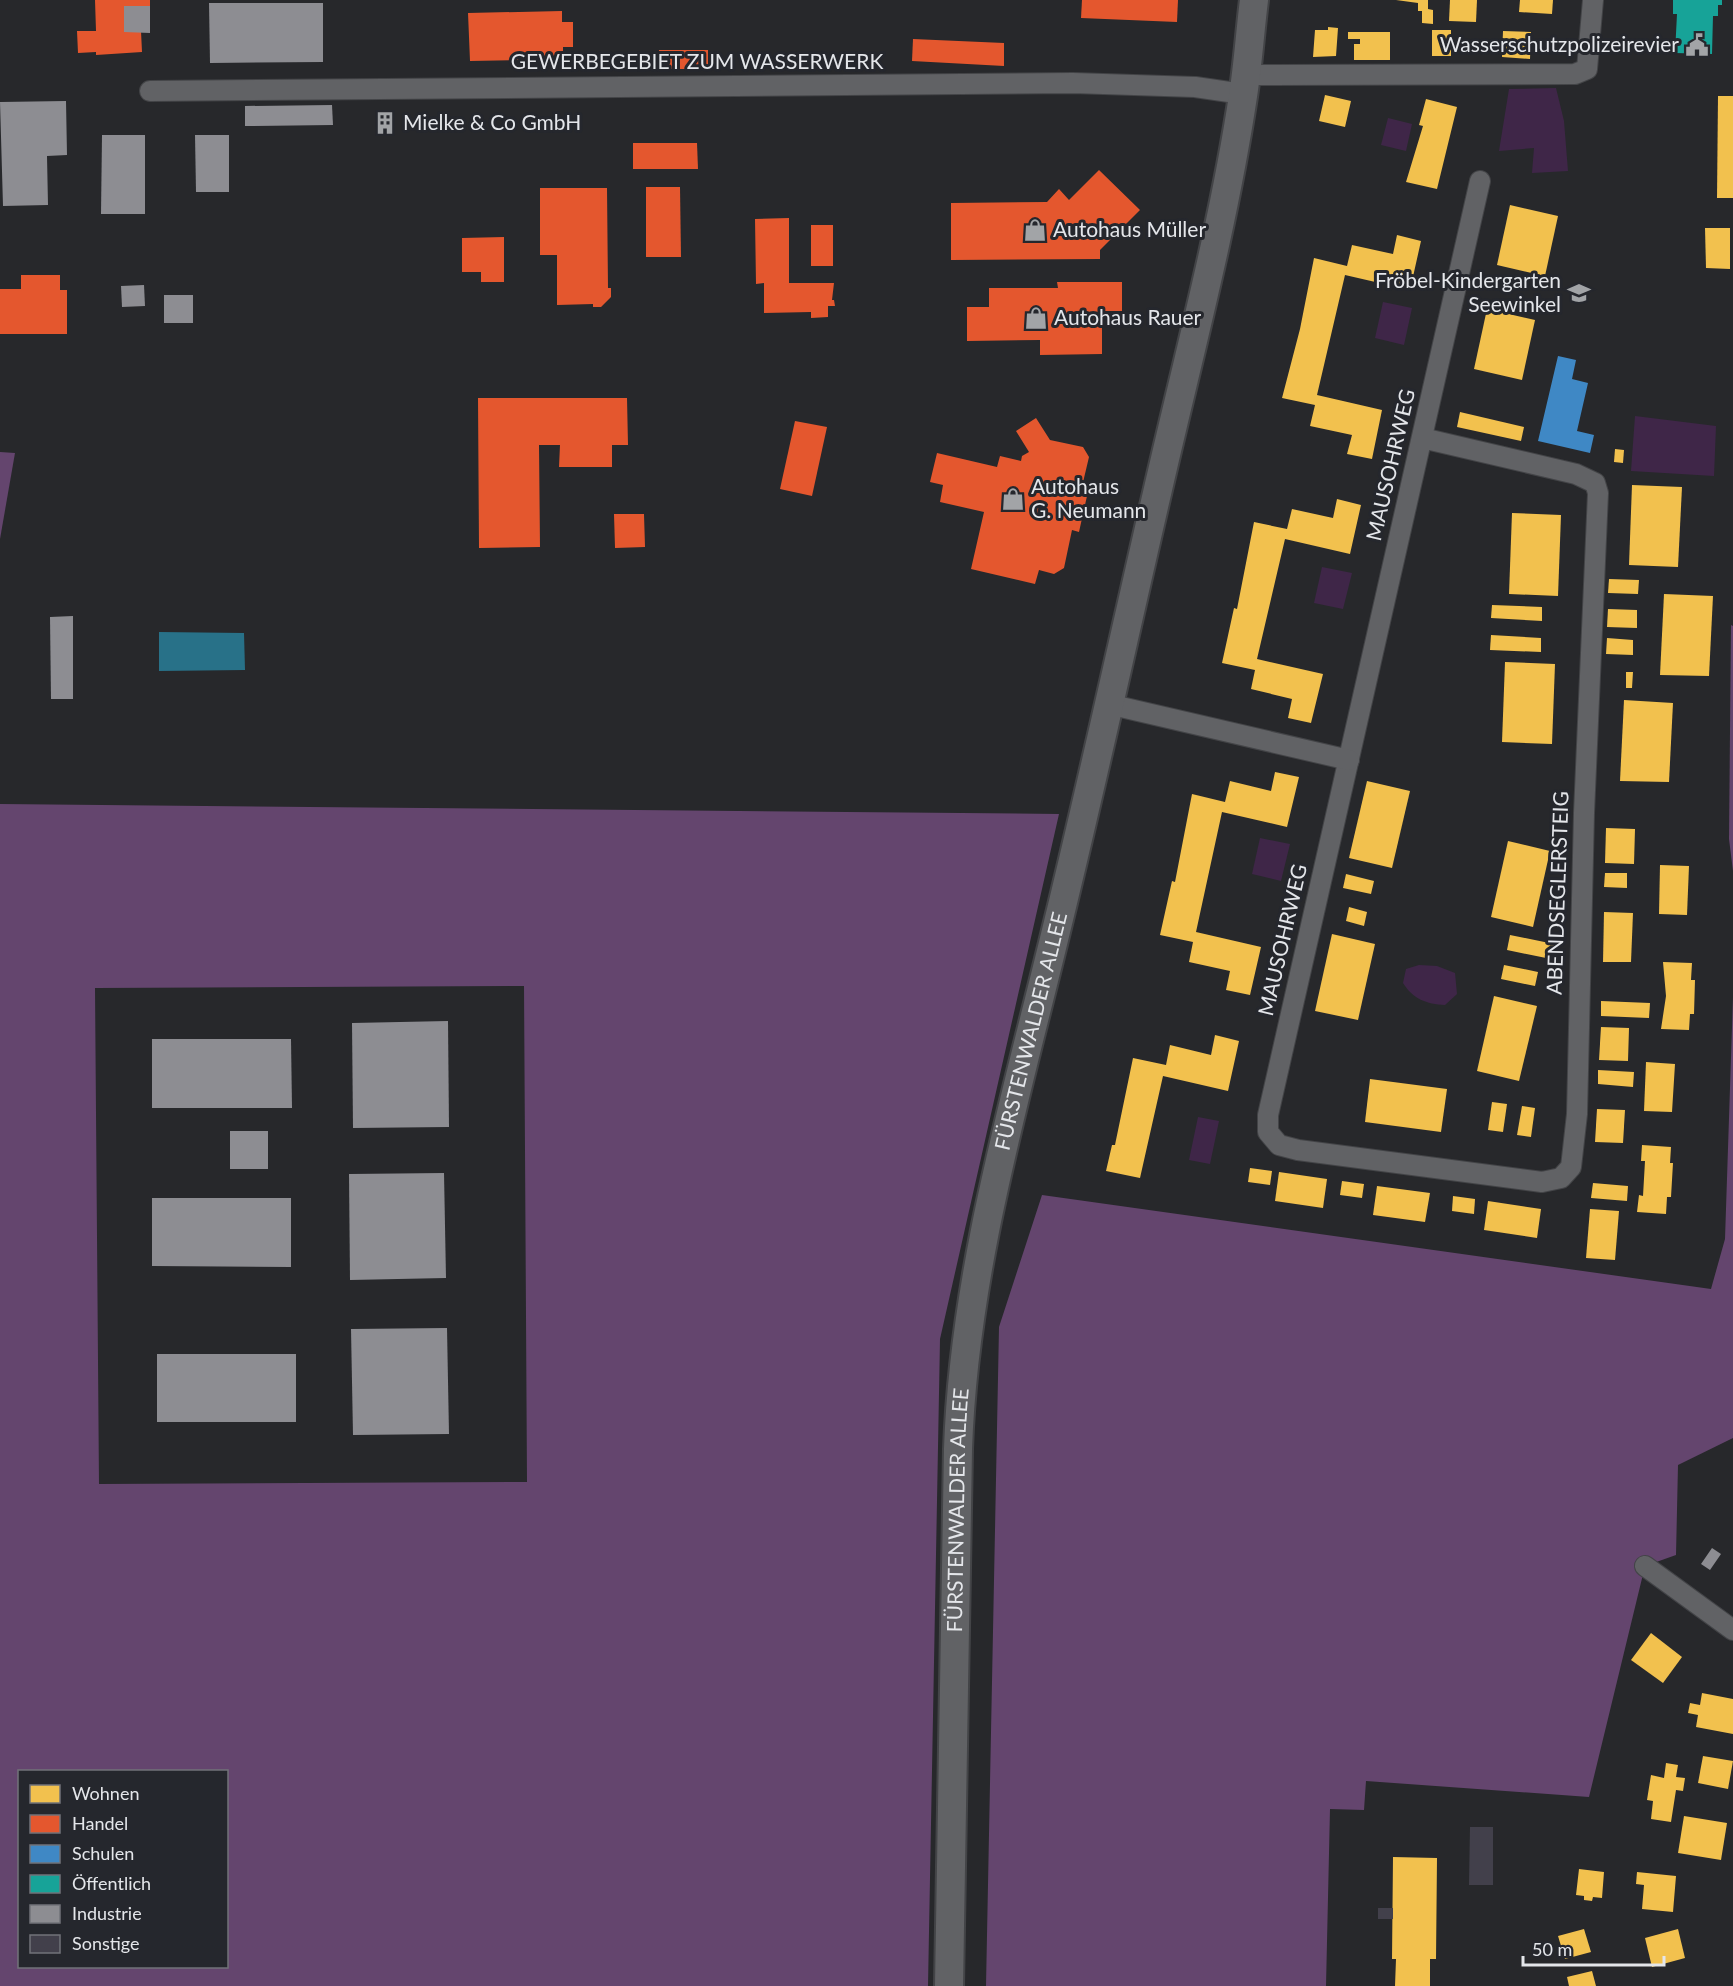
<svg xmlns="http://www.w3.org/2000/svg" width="1733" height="1986" font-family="Lato,sans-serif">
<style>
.green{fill:#3f2648}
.forest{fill:#64456e;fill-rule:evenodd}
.water{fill:#287188}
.homes{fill:#f2c14e}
.shops{fill:#e4572e}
.schools{fill:#3f88c5}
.public{fill:#17a398}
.industry{fill:#8d8d92}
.building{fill:#42404b}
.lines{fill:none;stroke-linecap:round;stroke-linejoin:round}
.street-casing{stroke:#434447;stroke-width:22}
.secondary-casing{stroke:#434447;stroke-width:32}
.street{stroke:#616265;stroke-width:20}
.secondary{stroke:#616265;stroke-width:28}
.labels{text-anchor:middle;stroke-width:6;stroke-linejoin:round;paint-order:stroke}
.poi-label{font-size:21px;fill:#e4e6ea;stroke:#25272d;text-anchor:start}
.street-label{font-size:21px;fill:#e4e6ea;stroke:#25272d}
</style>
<rect width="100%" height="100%" fill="#27282b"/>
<g class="green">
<path d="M1556,88L1564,121L1568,171L1532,173L1534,148L1499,151L1509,89Z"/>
<path d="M1388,118L1412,124L1406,151L1381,145Z"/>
<path d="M1383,302L1412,308L1404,345L1375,338Z"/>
<path d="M1635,416L1716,426L1714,476L1631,471Z"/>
<path d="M1322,567L1352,573L1343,609L1314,603Z"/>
<path d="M1260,838L1290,844L1281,881L1252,874Z"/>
<path d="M1419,965L1437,966L1455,973L1457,994L1445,1005C1426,1004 1413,999 1403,983L1406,969Z"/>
<path d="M1198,1117L1219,1121L1210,1164L1189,1160Z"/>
</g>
<g class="forest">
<path d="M0,452L15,453L0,539Z"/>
<path d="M1731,625L1733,626V871L1729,839Z"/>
<path d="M0,804L1059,814L940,1339L928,1986H0ZM524,986L527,1482L99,1484L95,988ZM20,1772H226V1966H20Z"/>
<path d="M1733,997V1438L1678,1465L1676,1555L1645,1566L1589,1797L1366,1781L1364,1810L1330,1809L1326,1986H986L999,1327L1042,1195L1711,1289L1725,1239Z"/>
</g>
<path class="water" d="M159,632L244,633L245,670L159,671Z"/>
<g class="homes">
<path d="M1396,0H1428V9L1433,10V24L1422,23V11H1418V3Z"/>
<path d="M1450,0H1477L1476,22L1449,21Z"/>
<path d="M1520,0H1553L1552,14L1519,12Z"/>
<path d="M1328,27L1338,28L1336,56L1313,57L1315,30H1328Z"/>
<rect x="1432" y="30" width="19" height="26"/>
<path d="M1503,31L1531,32L1530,59L1502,57Z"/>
<path d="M1348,32H1390V60H1354V44H1360V39H1348Z"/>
<path d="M1325,95L1351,101L1345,127L1319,121Z"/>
<path d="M1718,96H1733V198H1717Z"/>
<path d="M1426,99L1457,107L1437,189L1406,182L1423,126L1419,125Z"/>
<path d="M1510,205L1558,216L1545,276L1497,265Z"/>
<path d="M1705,228H1730V269L1706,268Z"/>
<path d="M1397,235L1421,241L1410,290L1345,275L1317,395L1382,410L1372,459L1347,454L1352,435L1310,426L1315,405L1282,398L1300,329L1314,258L1347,266L1352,245L1393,254Z"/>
<path d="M1487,309L1535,320L1522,380L1474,369Z"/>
<path d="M1460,412L1524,427L1521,441L1457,427Z"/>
<path d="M1615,449L1624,450L1623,463L1614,462Z"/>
<path d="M1632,485L1682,487L1678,567L1629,565Z"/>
<path d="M1337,499L1361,505L1350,554L1285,539L1257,659L1323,674L1311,723L1288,718L1292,699L1251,689L1255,670L1222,663L1234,608L1237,609L1254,522L1287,529L1292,509L1333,518Z"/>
<path d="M1512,513L1561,515L1558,596L1509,594Z"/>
<path d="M1609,579L1639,580L1638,594L1608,593Z"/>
<path d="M1664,594L1713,596L1709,676L1660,675Z"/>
<path d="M1492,605L1542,607V621L1491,618Z"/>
<path d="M1608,609L1637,610V628L1607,627Z"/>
<path d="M1491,635L1541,638V652L1490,650Z"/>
<path d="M1607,638L1633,640V655L1606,654Z"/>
<path d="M1505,662L1555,664L1552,744L1502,742Z"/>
<path d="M1626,672H1633L1632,688H1626Z"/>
<path d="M1624,700L1673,703L1669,782L1620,781Z"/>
<path d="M1275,772L1299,777L1287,827L1222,812L1196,932L1261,947L1250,995L1226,990L1230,971L1189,962L1193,942L1160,935L1172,881L1175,882L1192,794L1225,802L1230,781L1271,791Z"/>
<path d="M1367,781L1410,791L1392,868L1349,858Z"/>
<path d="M1606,828L1635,829L1634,864L1605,863Z"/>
<path d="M1508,841L1550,851L1533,927L1491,917Z"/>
<path d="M1660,865L1689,866L1687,915L1659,914Z"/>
<path d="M1605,873H1627V888L1604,887Z"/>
<path d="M1346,874L1374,881L1371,894L1343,888Z"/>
<path d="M1349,907L1367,912L1364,926L1346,921Z"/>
<path d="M1604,912L1633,913L1631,962H1603Z"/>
<path d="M1332,934L1375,944L1358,1020L1315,1011Z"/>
<path d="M1510,935L1554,944L1551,959L1507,950Z"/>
<path d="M1663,962L1692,963L1691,980H1695L1694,1014H1690L1689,1030L1661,1029L1666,996Z"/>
<path d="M1504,965L1538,972L1535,986L1501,979Z"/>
<path d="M1494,996L1537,1006L1519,1081L1477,1071Z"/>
<path d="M1601,1001L1650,1003L1649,1018L1601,1016Z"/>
<path d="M1601,1027L1629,1028L1628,1061L1599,1060Z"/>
<path d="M1215,1035L1239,1041L1228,1091L1163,1076L1140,1178L1106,1171L1112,1145H1115L1116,1140L1133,1058L1166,1065L1170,1045L1211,1055Z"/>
<path d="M1646,1062L1675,1064L1672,1112L1644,1111Z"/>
<path d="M1598,1070L1634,1072L1633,1087L1598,1084Z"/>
<path d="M1370,1079L1447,1089L1441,1132L1365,1122Z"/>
<path d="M1492,1102L1507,1104L1503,1132L1488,1130Z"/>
<path d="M1522,1106L1535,1108L1531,1137L1517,1135Z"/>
<path d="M1597,1109L1625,1110L1623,1143L1595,1142Z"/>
<path d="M1642,1145L1671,1147L1670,1163H1673L1671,1197H1667L1666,1214L1637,1212L1639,1195L1643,1196L1645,1161H1641Z"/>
<path d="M1250,1168L1272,1171L1270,1185L1248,1182Z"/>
<path d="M1279,1172L1327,1179L1323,1208L1275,1201Z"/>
<path d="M1342,1181L1364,1184L1362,1198L1340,1195Z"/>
<path d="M1593,1183L1628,1186L1627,1201L1591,1198Z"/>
<path d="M1377,1186L1430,1193L1425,1222L1373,1215Z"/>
<path d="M1453,1196L1475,1199L1474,1214L1452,1211Z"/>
<path d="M1488,1201L1541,1209L1537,1238L1484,1230Z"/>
<path d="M1590,1209L1619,1211L1615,1260L1586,1258Z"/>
<path d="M1651,1633L1682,1657L1663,1683L1631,1660Z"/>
<path d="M1702,1693L1733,1699V1734L1696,1727L1698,1715L1688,1713L1690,1703L1700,1705Z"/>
<path d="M1703,1756L1733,1761L1728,1789L1698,1783Z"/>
<path d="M1666,1763L1678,1765L1676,1777L1685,1778L1683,1791L1676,1790L1671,1822L1651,1819L1653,1801L1647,1800L1651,1775L1664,1778Z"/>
<path d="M1684,1816L1727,1823L1721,1860L1678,1853Z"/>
<path d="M1393,1857L1437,1858L1436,1959H1430V1986H1395L1396,1959H1392Z"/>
<path d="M1579,1869L1604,1872L1602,1898L1593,1897L1592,1901L1584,1900V1896L1576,1895Z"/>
<path d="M1637,1872L1676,1876L1673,1912L1642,1909L1644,1885L1636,1884Z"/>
<path d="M1584,1929L1591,1952L1565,1959L1558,1936Z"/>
<path d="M1678,1929L1685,1958L1652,1967L1645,1938Z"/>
<path d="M1592,1971L1596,1986H1569L1567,1977Z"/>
</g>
<g class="shops">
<path d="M95,0H150V6H124V32L141,31L142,52L96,55V52L78,53L77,31H96Z"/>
<path d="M1082,0H1178L1177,22L1081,18Z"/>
<path d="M562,11V22H573V47H563V59L470,61L468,13Z"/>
<path d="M913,39L1004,43V66L912,61Z"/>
<rect x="659" y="50" width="49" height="19"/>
<path d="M376,114H393L394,132H377Z"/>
<path d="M633,143H697L698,169H633Z"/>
<path d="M1099,170L1140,210L1100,250V259L951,260V203L1047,202L1059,189L1069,200Z"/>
<path d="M646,187H680L681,257H646Z"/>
<path d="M540,188H607L608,288H611V297L601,307H593V304L557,305V255H540Z"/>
<path d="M789,218V283H834L832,300H834L835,306H828V317L811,318V312L764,313V283L756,284L755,219Z"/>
<rect x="811" y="225" width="22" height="41"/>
<path d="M504,237V282H481V272H462V238Z"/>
<path d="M21,275H60V290H67V334H0V289H21Z"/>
<path d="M1057,282H1122V311H1106V325H1102V354L1040,355V340L967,341V307H989V288H1058Z"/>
<path d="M478,398H627L628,445H612V467H559L560,445H539L540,547L479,548Z"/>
<path d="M1036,418L1050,440L1083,447L1089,457L1080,495L1087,496L1079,532L1072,530L1064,568L1054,574L1039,570L1035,584L971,569L984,512L940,502L943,485L930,482L937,453L997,467L1000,456L1021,461L1022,456L1029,452L1016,431Z"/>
<path d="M795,421L827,427L812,496L780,489Z"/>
<path d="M614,514H644L645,547L615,548Z"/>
</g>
<path class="schools" d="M1558,356L1576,360L1572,379L1588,383L1577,431L1594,435L1590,453L1538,441Z"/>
<path class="public" d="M1673,0H1722V5H1718V16H1713L1712,54L1675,53L1677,14H1673Z"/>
<g class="industry">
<path d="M209,3H323V62L210,63Z"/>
<path d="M124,6H150V33L124,32Z"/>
<path d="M66,101L67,155L47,156L48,205L3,206L0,102Z"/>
<path d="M332,105L333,125L245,126V106Z"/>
<path d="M102,135H145V214H101Z"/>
<path d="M195,135H229V192H196Z"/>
<path d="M144,285L145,306L122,307L121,286Z"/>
<rect x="164" y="295" width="29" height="28"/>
<path d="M73,616V699H51L50,617Z"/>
<path d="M448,1021L449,1127L353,1128L352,1023Z"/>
<path d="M152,1039H291L292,1108H152Z"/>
<rect x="230" y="1131" width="38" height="38"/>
<path d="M444,1173L446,1278L350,1280L349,1174Z"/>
<path d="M152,1198H291V1267L152,1266Z"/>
<path d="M447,1328L449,1434L353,1435L351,1329Z"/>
<rect x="157" y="1354" width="139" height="68"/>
<path d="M1712,1548L1721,1554L1710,1570L1701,1564Z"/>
</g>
<g class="building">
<path d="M1470,1827H1493V1885H1469Z"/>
<rect x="1378" y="1908" width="15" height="11"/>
</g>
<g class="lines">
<g class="street-casing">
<g id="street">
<path d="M1245,75L1575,74L1587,69L1593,0"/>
<path d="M150,91L1073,83L1195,87L1243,94"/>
<path d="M1422,438L1576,474L1595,483L1598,493L1584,813L1577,1114L1571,1167L1561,1178L1542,1182L1298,1150L1279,1145L1268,1132V1115L1480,181"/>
<path d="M1108,704L1349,760"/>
<path d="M1645,1566L1733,1630"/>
</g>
</g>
<g class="secondary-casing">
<g id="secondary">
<path id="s1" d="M949,1986L958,1449C964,1273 1015,1101 1056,931C1092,784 1124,636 1158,489C1188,358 1223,228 1243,96C1248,64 1250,32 1254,0"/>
</g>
</g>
<use href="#street" class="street"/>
<use href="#secondary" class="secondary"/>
</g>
<defs>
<g id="civic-bare" transform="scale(1.8)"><path d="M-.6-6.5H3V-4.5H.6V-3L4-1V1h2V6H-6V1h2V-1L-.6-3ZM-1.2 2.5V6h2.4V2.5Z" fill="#a2a4a7" stroke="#25272d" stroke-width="2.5" paint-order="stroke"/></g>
<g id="building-bare" transform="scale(1.8)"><path d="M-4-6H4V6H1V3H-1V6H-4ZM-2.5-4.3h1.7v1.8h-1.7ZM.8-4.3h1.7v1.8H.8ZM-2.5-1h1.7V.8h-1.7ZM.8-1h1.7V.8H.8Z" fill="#a2a4a7" stroke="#25272d" stroke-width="2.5" paint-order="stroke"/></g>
<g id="shop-bare" transform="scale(1.8)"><path d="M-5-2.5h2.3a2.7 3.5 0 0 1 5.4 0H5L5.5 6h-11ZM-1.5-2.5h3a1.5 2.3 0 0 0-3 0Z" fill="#a2a4a7" stroke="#25272d" stroke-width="2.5" paint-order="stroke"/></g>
<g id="school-bare" transform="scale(1.8)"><path d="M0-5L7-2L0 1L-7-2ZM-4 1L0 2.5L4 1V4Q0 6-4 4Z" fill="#a2a4a7" stroke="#25272d" stroke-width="2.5" paint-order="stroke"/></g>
</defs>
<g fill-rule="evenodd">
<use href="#civic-bare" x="1697" y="45"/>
<use href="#building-bare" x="385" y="123"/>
<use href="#shop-bare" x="1035" y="230"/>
<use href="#school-bare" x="1579" y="293"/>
<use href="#shop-bare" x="1036" y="318"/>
<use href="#shop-bare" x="1013" y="499"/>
</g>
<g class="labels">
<g class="poi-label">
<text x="1679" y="52" text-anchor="end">Wasserschutzpolizeirevier</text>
<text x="403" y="130">Mielke &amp; Co GmbH</text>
<text x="1053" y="237">Autohaus Müller</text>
<text x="1561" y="288" text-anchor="end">Fröbel-Kindergarten<tspan x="1561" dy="24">Seewinkel</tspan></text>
<text x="1054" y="325">Autohaus Rauer</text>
<text x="1031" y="494">Autohaus<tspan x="1031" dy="24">G. Neumann</tspan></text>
</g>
<g class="street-label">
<text x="697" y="69">GEWERBEGEBIET ZUM WASSERWERK</text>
<text transform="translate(1391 465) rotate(-77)" y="7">MAUSOHRWEG</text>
<text transform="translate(1558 893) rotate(-88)" y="7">ABENDSEGLERSTEIG</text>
<text transform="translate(1283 940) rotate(-77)" y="7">MAUSOHRWEG</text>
<text dy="7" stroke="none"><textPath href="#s1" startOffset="962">FÜRSTENWALDER ALLEE</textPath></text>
<text dy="7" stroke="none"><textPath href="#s1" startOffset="476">FÜRSTENWALDER ALLEE</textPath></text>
</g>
</g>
<rect x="18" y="1770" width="210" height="198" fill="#25272d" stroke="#717379" stroke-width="1.5"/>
<rect x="30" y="1785" width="30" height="18" fill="#f2c14e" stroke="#717379" stroke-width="1.5"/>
<text x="72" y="1800" font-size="18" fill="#e4e6ea">Wohnen</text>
<rect x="30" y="1815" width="30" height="18" fill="#e4572e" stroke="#717379" stroke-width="1.5"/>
<text x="72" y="1830" font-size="18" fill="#e4e6ea">Handel</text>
<rect x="30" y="1845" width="30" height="18" fill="#3f88c5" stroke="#717379" stroke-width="1.5"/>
<text x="72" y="1860" font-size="18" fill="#e4e6ea">Schulen</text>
<rect x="30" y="1875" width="30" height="18" fill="#17a398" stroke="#717379" stroke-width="1.5"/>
<text x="72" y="1890" font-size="18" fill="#e4e6ea">Öffentlich</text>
<rect x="30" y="1905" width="30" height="18" fill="#8d8d92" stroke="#717379" stroke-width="1.5"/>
<text x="72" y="1920" font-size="18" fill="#e4e6ea">Industrie</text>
<rect x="30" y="1935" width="30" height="18" fill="#42404b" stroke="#717379" stroke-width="1.5"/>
<text x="72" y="1950" font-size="18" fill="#e4e6ea">Sonstige</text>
<path d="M1523 1956v9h141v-9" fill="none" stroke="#e4e6ea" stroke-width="3"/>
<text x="1532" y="1956" font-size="18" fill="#e4e6ea" stroke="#25272d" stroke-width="4.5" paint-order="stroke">50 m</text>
</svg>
